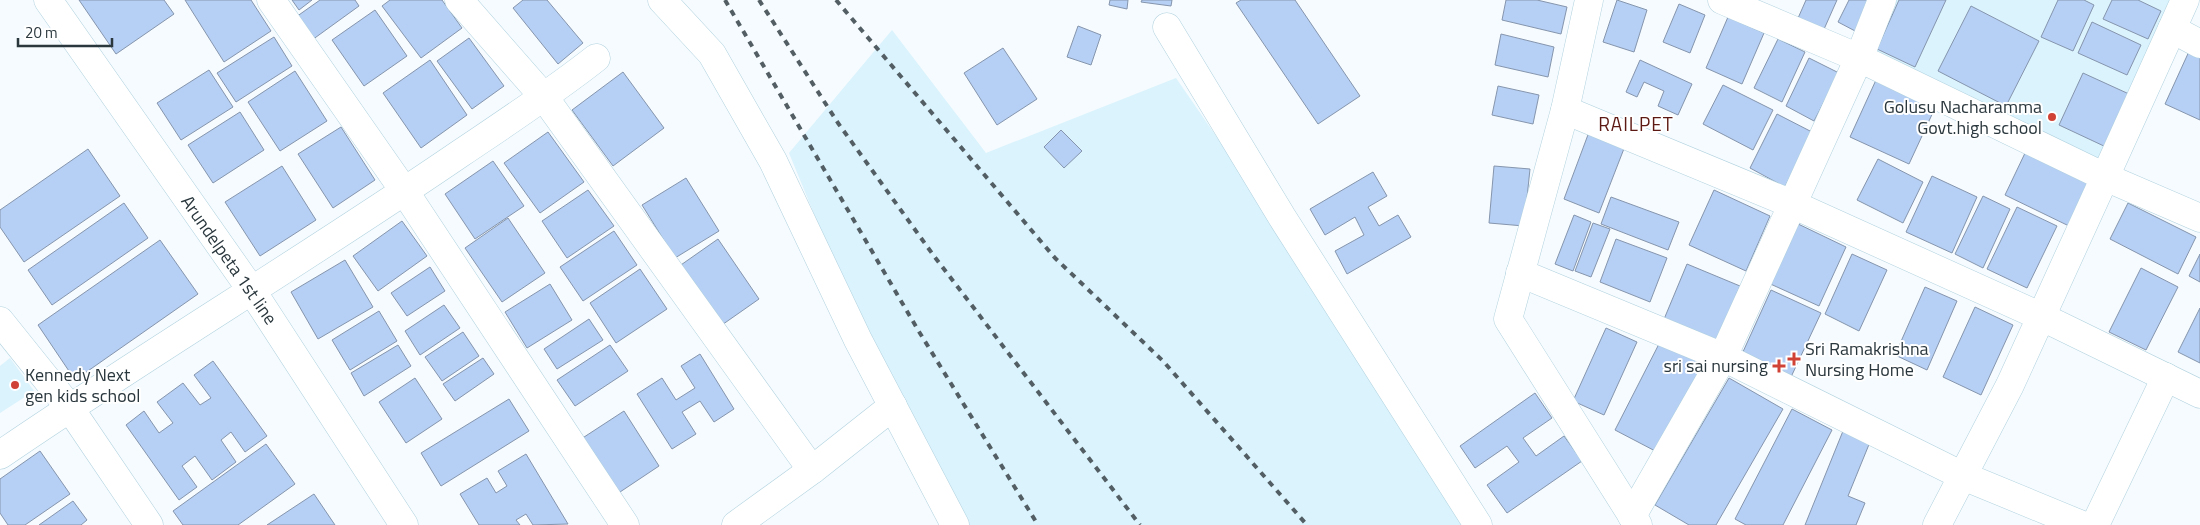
<svg xmlns="http://www.w3.org/2000/svg" width="2200" height="525" font-family="'Titillium Web',sans-serif">
<style>
.built{fill:#daf3fd}
.building{fill:#b6cff4;stroke:#8595ad}
.lines{fill:none;stroke-linecap:round;stroke-linejoin:round}
.minor-casing{stroke:#b1d2df;stroke-width:29}
.minor{stroke:#fff;stroke-width:28}
.rail{stroke:#525e63;stroke-width:4;stroke-dasharray:6 6;stroke-linecap:butt}
.poi-dot{fill:#cf4235;stroke:#fff;stroke-width:2}
.labels{text-anchor:middle;stroke-width:4;stroke-linejoin:round;paint-order:stroke}
.poi-label{font-size:18px;fill:#2a373d;stroke:#fff;text-anchor:end}
.street-label{font-size:18px;fill:#2a373d;stroke:#fff}
.neighbourhood-label{font-size:19px;letter-spacing:1px;fill:#5c1812;stroke:#fff}
</style>
<rect width="100%" height="100%" fill="#f5fbfe"/>
<g class="built">
<path d="M1891,0H2181L2095,172L1868,63Z"/>
<path d="M892,30L986,153L1176,78L1484,525H963L893,406L789,153Z"/>
<path d="M10,358L34,391L0,413V366Z"/>
</g>
<g class="building">
<path d="M79,0H164L174,14L116,54Z"/>
<path d="M185,0H251L271,31L224,62Z"/>
<path d="M292,0H312L299,10Z"/>
<path d="M320,0H355L359,6L312,40L296,17Z"/>
<path d="M390,0H442L462,28L421,58L382,6Z"/>
<path d="M523,0H547L583,43L558,64L513,8Z"/>
<path d="M1110,0H1128L1127,9L1109,5Z"/>
<path d="M1142,0H1172L1171,6L1141,2Z"/>
<path d="M1241,0H1295L1360,96L1318,124L1236,3Z"/>
<path d="M1506,0H1537L1567,7L1561,34L1502,20Z"/>
<path d="M1617,0L1647,10L1634,52L1603,42Z"/>
<path d="M1806,0H1837L1821,36L1795,25Z"/>
<path d="M1849,0H1874L1857,32L1838,22Z"/>
<path d="M1899,0H1946L1915,67L1877,49Z"/>
<path d="M2058,0H2084L2094,5L2073,51L2041,37Z"/>
<path d="M2112,0H2138L2161,11L2148,39L2103,19Z"/>
<path d="M1679,4L1705,15L1690,53L1663,42Z"/>
<path d="M1971,6L2039,41L2006,106L1938,71Z"/>
<path d="M375,10L407,56L364,86L332,40Z"/>
<path d="M1728,17L1764,33L1742,84L1706,68Z"/>
<path d="M2092,22L2141,45L2127,75L2078,53Z"/>
<path d="M1078,26L1101,35L1091,65L1067,57Z"/>
<path d="M1501,34L1554,47L1548,77L1495,65Z"/>
<path d="M274,37L292,66L236,102L217,73Z"/>
<path d="M469,38L504,86L472,109L437,61Z"/>
<path d="M1778,39L1805,52L1782,102L1754,88Z"/>
<path d="M2191,47L2200,51V120L2165,104Z"/>
<path d="M1003,48L1037,99L997,125L964,73Z"/>
<path d="M1809,58L1839,73L1814,121L1786,106Z"/>
<path d="M430,60L467,115L421,148L383,93Z"/>
<path d="M1640,60L1692,84L1678,115L1658,106L1664,91L1644,82L1637,97L1626,92Z"/>
<path d="M209,70L233,107L181,140L157,103Z"/>
<path d="M295,71L327,121L280,151L248,102Z"/>
<path d="M623,72L664,128L613,166L572,110Z"/>
<path d="M2083,73L2129,94L2106,147L2059,125Z"/>
<path d="M1876,80L1935,108L1909,164L1850,137Z"/>
<path d="M1723,85L1773,110L1753,150L1703,124Z"/>
<path d="M1498,86L1539,95L1533,124L1492,115Z"/>
<path d="M240,112L264,150L213,183L188,145Z"/>
<path d="M1777,114L1812,132L1785,187L1750,168Z"/>
<path d="M341,127L375,180L333,208L298,154Z"/>
<path d="M1061,130L1082,151L1064,168L1044,147Z"/>
<path d="M548,132L584,182L540,213L504,163Z"/>
<path d="M1589,132L1625,146L1599,213L1564,199Z"/>
<path d="M88,149L120,196L24,262L0,227V210Z"/>
<path d="M2026,151L2090,182L2069,226L2005,195Z"/>
<path d="M1878,159L1923,182L1903,223L1857,200Z"/>
<path d="M493,161L524,206L475,239L445,194Z"/>
<path d="M282,166L316,220L260,256L225,202Z"/>
<path d="M1494,166L1530,169L1524,226L1489,223Z"/>
<path d="M1373,172L1387,196L1368,207L1379,226L1398,215L1411,237L1347,274L1335,251L1364,235L1355,217L1325,235L1310,209Z"/>
<path d="M1932,176L1977,197L1952,253L1906,232Z"/>
<path d="M686,178L719,231L675,258L642,205Z"/>
<path d="M588,190L614,226L567,258L542,221Z"/>
<path d="M1714,190L1770,216L1746,271L1689,245Z"/>
<path d="M1983,196L2010,209L1983,268L1955,254Z"/>
<path d="M1611,197L1679,222L1668,250L1601,224Z"/>
<path d="M124,203L148,238L52,305L28,270Z"/>
<path d="M2128,203L2196,237L2178,274L2110,239Z"/>
<path d="M2017,207L2057,226L2027,288L1987,269Z"/>
<path d="M1574,215L1591,222L1573,271L1555,264Z"/>
<path d="M508,218L545,273L502,302L465,248Z"/>
<path d="M402,221L427,256L378,291L353,256Z"/>
<path d="M1794,222L1846,247L1819,306L1766,282Z"/>
<path d="M1593,223L1610,229L1591,277L1575,271Z"/>
<path d="M614,231L637,265L583,301L560,267Z"/>
<path d="M718,239L759,299L719,327L678,267Z"/>
<path d="M1616,239L1667,258L1650,302L1600,282Z"/>
<path d="M160,240L198,294L75,380L38,325Z"/>
<path d="M1852,254L1887,270L1859,331L1825,314Z"/>
<path d="M2200,254V282L2189,276Z"/>
<path d="M345,260L373,307L318,339L291,292Z"/>
<path d="M1687,264L1740,286L1715,346L1662,324Z"/>
<path d="M430,267L445,291L407,316L391,293Z"/>
<path d="M2141,268L2178,287L2146,350L2109,332Z"/>
<path d="M640,269L667,309L616,343L590,303Z"/>
<path d="M550,284L572,320L527,348L505,312Z"/>
<path d="M1925,287L1957,301L1927,370L1895,355Z"/>
<path d="M1771,290L1821,313L1791,377L1742,354Z"/>
<path d="M444,305L460,328L420,355L405,331Z"/>
<path d="M1975,307L2013,325L1981,395L1943,377Z"/>
<path d="M2200,308V363L2178,352Z"/>
<path d="M379,311L397,341L350,370L332,340Z"/>
<path d="M589,319L603,340L557,369L544,349Z"/>
<path d="M1606,328L1637,342L1604,415L1573,401Z"/>
<path d="M463,332L479,356L442,381L425,357Z"/>
<path d="M1661,340L1705,363L1659,453L1615,430Z"/>
<path d="M398,345L411,366L364,396L351,373Z"/>
<path d="M610,345L628,371L575,406L557,380Z"/>
<path d="M700,354L734,409L714,422L700,401L682,412L696,434L672,449L637,394L662,378L676,400L695,388L681,366Z"/>
<path d="M483,358L494,374L455,401L443,384Z"/>
<path d="M213,361L267,436L245,452L231,432L221,440L236,462L212,480L195,456L182,466L197,487L179,500L126,425L144,411L159,433L173,423L157,402L183,383L200,405L211,398L194,375Z"/>
<path d="M415,378L442,419L406,443L379,402Z"/>
<path d="M1729,378L1783,409L1716,525H1689L1655,505Z"/>
<path d="M1535,393L1552,418L1523,438L1536,456L1564,436L1582,461L1507,513L1487,485L1519,462L1507,446L1475,468L1460,446Z"/>
<path d="M509,399L529,431L441,486L421,453Z"/>
<path d="M1792,409L1832,430L1783,525H1746L1735,519Z"/>
<path d="M624,411L659,466L614,496L578,441Z"/>
<path d="M1843,431L1870,442L1848,496L1865,503L1856,525H1805Z"/>
<path d="M266,444L295,484L238,525H183L173,511Z"/>
<path d="M40,451L70,494L25,525H8L0,513V479Z"/>
<path d="M526,454L568,524L533,525L526,514L516,520L520,525H479L460,494L487,478L496,493L507,486L498,471Z"/>
<path d="M314,494L335,525H267Z"/>
<path d="M73,501L87,520L81,525H39Z"/>
</g>
<g class="lines">
<g class="minor-casing">
<g id="minor">
<path d="M48,0L252,291L404,525"/>
<path d="M271,0L405,192L625,525"/>
<path d="M459,0L544,97L812,470"/>
<path d="M662,0L712,54L773,161L858,340L955,525"/>
<path d="M1589,0L1565,110L1508,319L1638,525"/>
<path d="M1722,0L1859,58L2105,177L2185,0"/>
<path d="M1167,27L1282,217L1478,525"/>
<path d="M2172,29L2200,44"/>
<path d="M1565,110L1792,204L2042,317L2200,394"/>
<path d="M1520,273L1723,357L1963,476L2082,525"/>
<path d="M0,321L69,407L149,525"/>
<path d="M0,455C152,351 309,257 461,153C507,122 553,92 596,58"/>
<path d="M1632,516L1723,357L1859,58L1882,0"/>
<path d="M736,525L812,470L893,406"/>
<path d="M1937,525L2010,385L2105,177L2200,218"/>
<path d="M2095,525L2166,377"/>
</g>
</g>
<use href="#minor" class="minor"/>
<g class="rail">
<path d="M725,0L918,330L1038,525"/>
<path d="M759,0L838,123L934,256L1140,525"/>
<path d="M836,0L1055,258L1163,361L1307,525"/>
</g>
</g>
<g class="poi-dot">
<circle cx="2052" cy="117" r="5"/>
<path d="M1791.5 351.5h5v5h5v5h-5v5h-5v-5h-5v-5h5z"/>
<path d="M1776.5 358.5h5v5h5v5h-5v5h-5v-5h-5v-5h5z"/>
<circle cx="15" cy="385" r="5"/>
</g>
<g class="labels">
<g class="poi-label">
<text x="2042" y="113">Golusu Nacharamma<tspan x="2042" dy="21">Govt.high school</tspan></text>
<text x="1805" y="355" text-anchor="start">Sri Ramakrishna<tspan x="1805" dy="21">Nursing Home</tspan></text>
<text x="1768" y="372">sri sai nursing</text>
<text x="25" y="381" text-anchor="start">Kennedy Next<tspan x="25" dy="21">gen kids school</tspan></text>
</g>
<g class="street-label">
<text transform="translate(229 260) rotate(55)" y="6">Arundelpeta 1st line</text>
</g>
<g class="neighbourhood-label">
<text x="1636" y="131">RAILPET</text>
</g>
</g>
<path d="M18 38v8h94v-8" fill="none" stroke="#2a373d" stroke-width="2.5"/>
<text x="25" y="38" font-size="15" fill="#2a373d" stroke="#ffffff" stroke-width="4" paint-order="stroke">20 m</text>
</svg>
